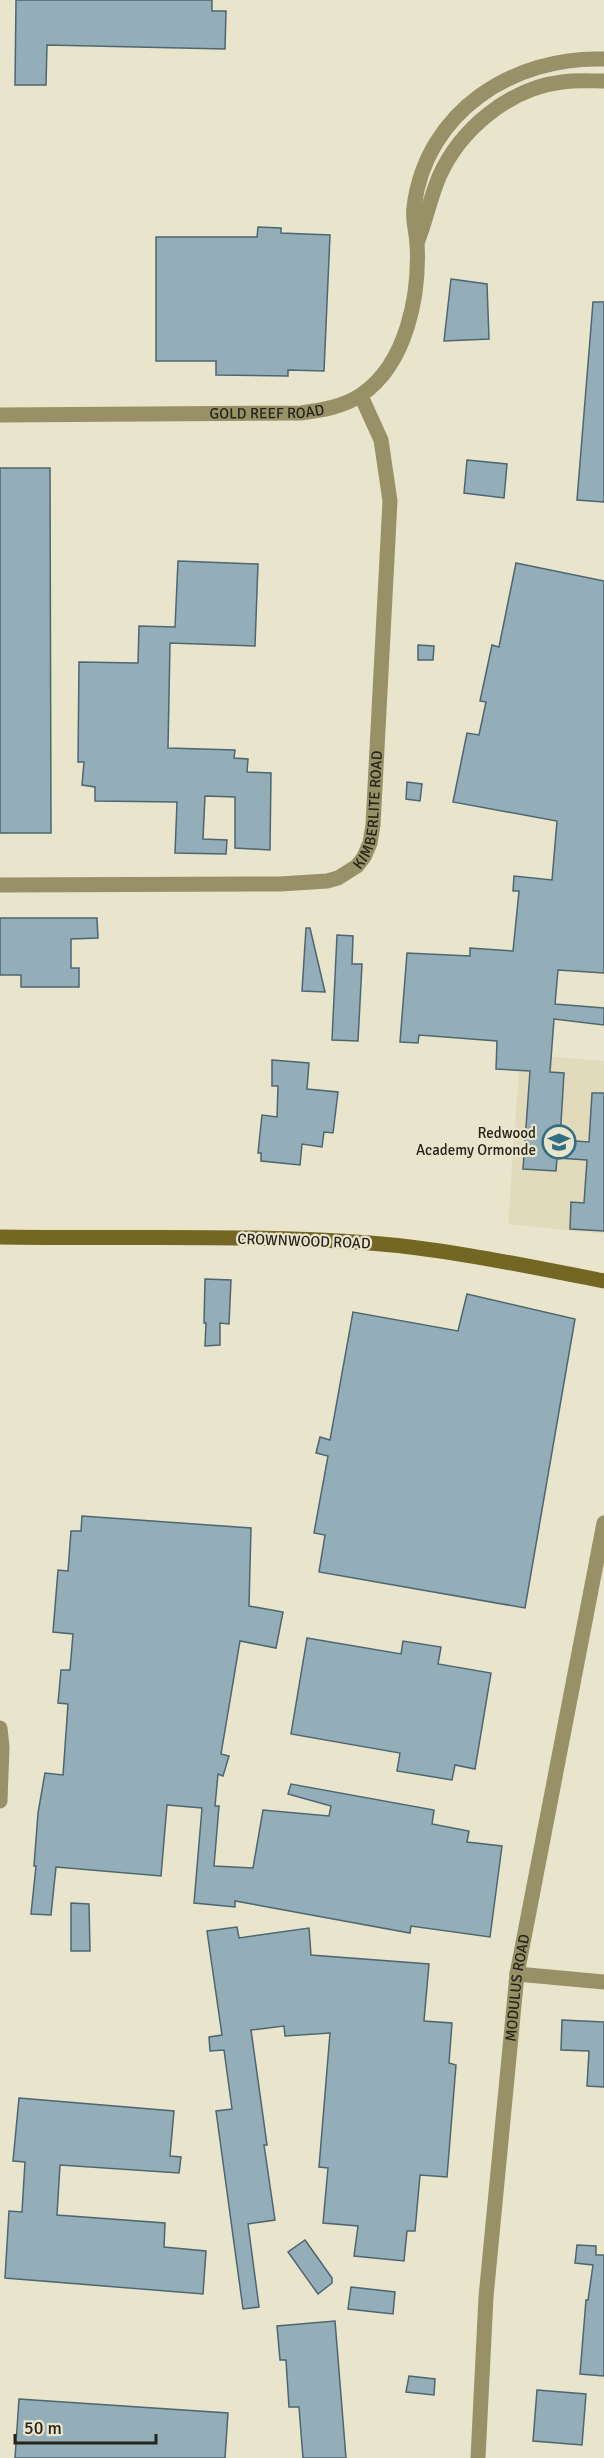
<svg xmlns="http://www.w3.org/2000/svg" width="604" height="2458" font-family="Signika,sans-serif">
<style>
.built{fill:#e2dbbb}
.building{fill:#93aeb9;stroke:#4e6670;stroke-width:1.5}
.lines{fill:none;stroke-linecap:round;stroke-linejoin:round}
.street{stroke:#989066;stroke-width:15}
.secondary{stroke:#746723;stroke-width:15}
.labels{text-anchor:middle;stroke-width:4.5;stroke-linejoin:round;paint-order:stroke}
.street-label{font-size:15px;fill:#26241b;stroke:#e9e4cc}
.poi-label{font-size:15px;fill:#26241b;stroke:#e9e4cc;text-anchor:end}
</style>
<rect width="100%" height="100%" fill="#e9e4cc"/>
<path class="built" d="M520,1054L604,1061V1234L508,1224Z"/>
<g class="building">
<path d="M16,0H212V11H226L225,49L47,45L46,85H15Z"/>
<path d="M258,227L281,228V233L330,235L324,371L288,370V376L216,375V361H156V237H257Z"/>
<path d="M451,279L487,284L489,339L444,341Z"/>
<path d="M593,302H604V502L577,500Z"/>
<path d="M467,460L507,464L504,498L464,493Z"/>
<path d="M0,468H50L51,833H0Z"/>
<path d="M178,561L258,564L255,646L170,643L168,748L235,750L234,758L248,759L247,772L271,773L270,850L235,848V797L205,796L203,839L227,840L226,854L175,853L177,802L95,801V787L82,785L84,762H78L79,662L138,663L139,626L175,627Z"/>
<path d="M516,563L604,581V973L558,970L555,1004L604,1008V1025L554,1019L550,1072L564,1073L560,1140L589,1142L592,1093H604V1231L570,1229L571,1202L584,1203L587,1160L557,1158L556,1171L523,1169L530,1071L496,1069L497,1041L419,1035L418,1043L400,1042L407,953L470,956V948L513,951L519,891H513L514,876L552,880L557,821L453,802L467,733L479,735L486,702L480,701L492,645L499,647Z"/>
<path d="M418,645L434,646L433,660H418Z"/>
<path d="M407,782L422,784L420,801L406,799Z"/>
<path d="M0,918H97L98,938L71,939V968H79V987H21V975H0Z"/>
<path d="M306,928H310L325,992L302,991Z"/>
<path d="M337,935L353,936L352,964H362L358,1041L332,1040Z"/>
<path d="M272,1060L309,1063L307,1089L338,1092L333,1133L324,1132L322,1147L302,1144L300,1165L261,1161V1153H258L262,1115L277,1117L278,1086H272Z"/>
<path d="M205,1279L231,1280L229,1324L220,1323V1345L205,1346L206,1323H204Z"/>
<path d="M467,1294L575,1319L525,1608L319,1572L325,1535L314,1533L328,1456L316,1453L320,1437L330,1440L353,1312L458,1331Z"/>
<path d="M82,1516L251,1528L249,1606L283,1612L276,1648L240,1641L221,1754L229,1756L223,1776L218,1774L215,1806H219L214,1866L253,1868L263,1810L329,1816L331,1806L288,1794L291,1784L434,1810L432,1824L469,1831L467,1842L502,1846L490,1937L411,1926L410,1933L235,1901V1907L194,1903L202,1808L167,1805L161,1876L56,1867L51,1915L31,1914L36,1866H34L38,1813L45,1773L63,1775L68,1704L58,1703L61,1670H70L73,1634L53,1632L58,1570L68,1571L71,1531H81Z"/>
<path d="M307,1638L401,1654L403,1641L441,1647L438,1664L491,1673L475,1769L455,1765L452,1780L397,1771L400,1753L291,1734Z"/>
<path d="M71,1903L89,1904L90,1951H71Z"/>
<path d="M237,1927L239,1938L309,1928L311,1955L429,1964L424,2021L452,2023L449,2063L456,2065L447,2177L420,2175L415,2231H407L404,2261L354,2256L358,2226L323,2223L328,2168L319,2167L330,2033L285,2036L284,2026L251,2030L267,2145H264L275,2220L248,2224L259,2307L243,2309L216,2111L232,2109L224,2050L210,2051L209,2037L222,2035L207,1931Z"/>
<path d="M562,2020L604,2022V2087L587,2086L589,2051L561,2050Z"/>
<path d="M19,2098L174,2111L170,2156L181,2157L179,2173L60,2165L57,2215L165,2223L164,2247L206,2251L203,2294L5,2278L9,2211L22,2212L25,2162L13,2161Z"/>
<path d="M305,2240L332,2278V2283L318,2294L288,2252Z"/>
<path d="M577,2245L596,2246V2255H604V2376L580,2374L586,2300H588L593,2265L575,2263Z"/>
<path d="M351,2287L395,2292L393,2314L348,2309Z"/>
<path d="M335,2321L346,2458H303L299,2407H289L286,2360H280L277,2326Z"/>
<path d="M409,2376L435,2379L434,2395L406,2392Z"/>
<path d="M537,2390L586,2394L582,2445L533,2441Z"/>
<path d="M19,2399L228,2413L225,2458H15Z"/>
</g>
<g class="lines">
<g class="street">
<path d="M417,243C426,221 430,198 439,177C460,129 510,88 562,82C576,80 590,81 604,81"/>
<path id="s1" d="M0,415L301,413C322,410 343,407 361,395C407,364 420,294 417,243C416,230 412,219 414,207C426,111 514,56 604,59"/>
<path id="s2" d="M0,885L280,884L327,881L338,878L357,866L364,857L370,843L373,825L390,501L381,440L361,396"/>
<path d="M0,1728L2,1747L0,1801"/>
<path d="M517,1974L604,1982"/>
<path id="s3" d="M478,2458L486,2297L517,1974L604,1523"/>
</g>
<path class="secondary" d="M0,1237C123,1239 247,1234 370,1243C448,1249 526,1266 604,1281"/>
</g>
<defs>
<g id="school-ring" transform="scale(1.725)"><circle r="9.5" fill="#e9e4cc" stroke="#316f85" stroke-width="1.5"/><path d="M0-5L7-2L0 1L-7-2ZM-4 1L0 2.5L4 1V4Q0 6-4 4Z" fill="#316f85"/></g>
</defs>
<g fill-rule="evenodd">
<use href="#school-ring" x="559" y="1142"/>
</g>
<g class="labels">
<g class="street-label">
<text dy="5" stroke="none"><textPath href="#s1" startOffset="267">GOLD REEF ROAD</textPath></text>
<text dy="5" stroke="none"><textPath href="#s2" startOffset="420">KIMBERLITE ROAD</textPath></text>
<text transform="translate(304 1241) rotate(2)" y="5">CROWNWOOD ROAD</text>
<text dy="5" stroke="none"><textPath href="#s3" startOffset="472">MODULUS ROAD</textPath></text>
</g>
<g class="poi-label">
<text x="536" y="1138">Redwood<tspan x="536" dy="17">Academy Ormonde</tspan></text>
</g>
</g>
<path d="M15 2434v9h141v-9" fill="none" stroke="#26241b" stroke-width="3"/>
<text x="24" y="2434" font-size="18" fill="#26241b" stroke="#e9e4cc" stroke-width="4.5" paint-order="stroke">50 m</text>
</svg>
